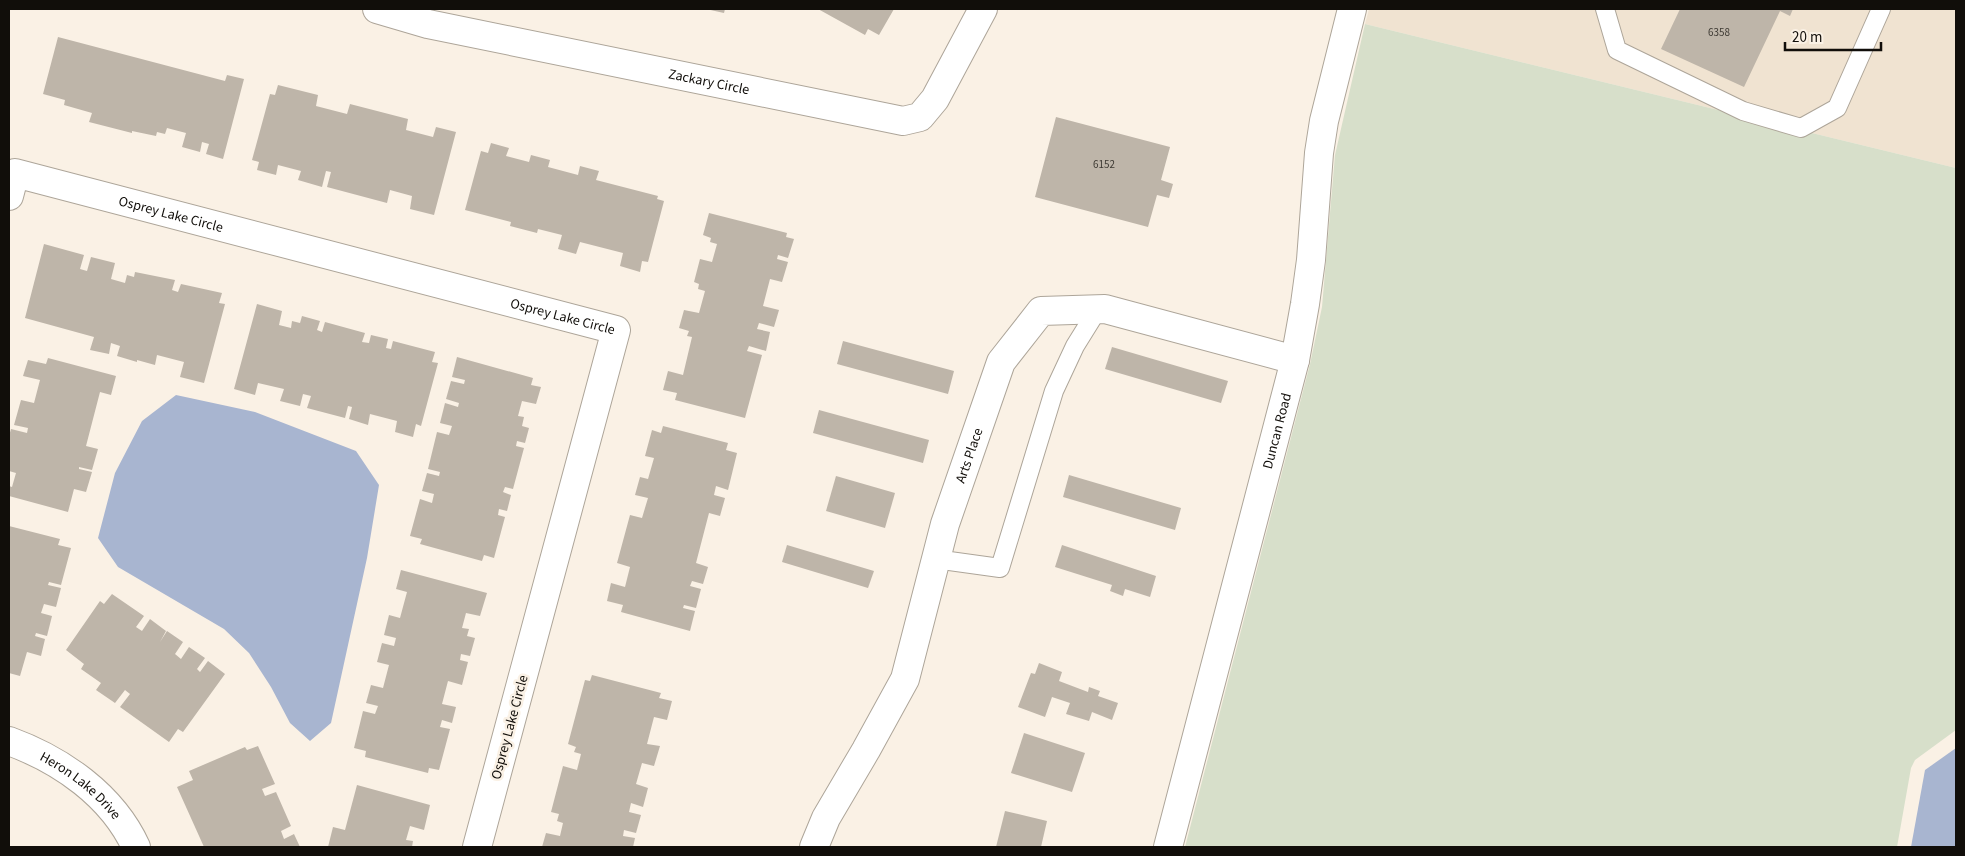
<svg xmlns="http://www.w3.org/2000/svg" width="1965" height="856" font-family="'Source Sans 3',sans-serif">
<style>
.built{fill:#f0e3d1}
.green{fill:#d7dfca}
.water{fill:#a8b5d0}
.building{fill:#beb5a9}
.lines{fill:none;stroke-linecap:round;stroke-linejoin:round}
.lane-casing{stroke:#ada599;stroke-width:20}
.street-casing{stroke:#ada599;stroke-width:30}
.secondary-casing{stroke:#ada599;stroke-width:30}
.lane{stroke:#fff;stroke-width:18}
.street{stroke:#fff;stroke-width:28}
.secondary{stroke:#fff;stroke-width:28}
.labels{text-anchor:middle;stroke-width:5;stroke-linejoin:round;paint-order:stroke}
.number-label{font-size:11px;fill:#3c3832}
.street-label{font-size:14px;fill:#110e0a;stroke:#faf1e5}
</style>
<rect width="100%" height="100%" fill="#faf1e5"/>
<path class="built" d="M1369,9H1956V168L1365,24Z"/>
<path class="green" d="M1365,24L1956,168V730L1915,760L1911,768L1897,847H1185L1310,364L1322,307L1335,155Z"/>
<g class="water">
<path d="M176,395L255,412L356,451L379,485L367,558L331,723L310,741L290,723L271,687L249,653L224,629L118,567L98,538L115,473L142,421Z"/>
<path d="M1956,748V847H1911L1925,770Z"/>
</g>
<g class="building">
<path d="M706,9H725L724,13Z"/>
<path d="M818,9H894L879,35L868,29L865,35Z"/>
<path d="M1680,9H1793L1790,16L1780,11L1744,87L1661,49Z"/>
<path d="M58,37L225,81L227,75L244,79L223,159L206,154L209,144L202,142L200,152L182,147L186,133L167,128L165,134L157,132L156,136L132,131V133L89,122L92,113L64,105L65,100L43,94Z"/>
<path d="M278,85L318,95L316,106L347,114L350,104L408,119L406,130L433,137L436,127L456,132L434,215L410,209L412,196L390,190L387,203L327,187L331,172L326,171L322,187L298,180L301,171L278,165L276,175L257,170L259,162L252,160L270,94L275,95Z"/>
<path d="M1056,117L1170,147L1161,180L1173,184L1169,198L1157,195L1148,227L1035,197Z"/>
<path d="M491,143L509,148L506,156L529,162L531,155L550,160L548,167L578,175L580,166L599,171L596,180L658,196L657,199L664,201L648,262L642,261L640,272L620,266L623,253L580,242L576,254L558,249L562,235L538,229L537,233L510,226L511,222L465,210L481,151L488,153Z"/>
<path d="M709,213L787,233L786,237L794,239L788,258L778,255L777,259L788,262L782,282L770,279L763,306L779,310L774,327L759,323L757,329L770,332L766,351L749,346L747,351L762,355L745,418L675,400L677,393L663,390L668,371L683,375L692,337L687,336L689,331L679,328L684,310L699,313L705,291L698,289L699,284L694,282L700,259L712,262L717,244L710,242L711,238L703,235Z"/>
<path d="M44,244L84,255L80,269L87,271L91,257L115,263L111,279L125,283L127,275L134,277L135,272L175,280L172,290L178,292L181,284L222,293L219,303L225,304L204,383L180,377L184,362L157,355L155,365L137,360V362L117,356L120,346L111,343L109,354L90,350L94,337L25,318Z"/>
<path d="M257,304L282,311L279,325L291,328L292,321L300,323L302,316L320,321L317,330L322,332L325,322L365,333L362,342L369,343L371,335L388,339L386,348L391,349L393,341L435,352L432,362L438,363L421,426L416,424L413,437L395,432L397,421L370,414L368,425L349,419L352,407L348,406L345,418L307,408L311,396L303,394L300,406L280,401L284,389L258,383L255,395L234,389Z"/>
<path d="M843,341L954,371L948,394L837,364Z"/>
<path d="M1112,347L1228,381L1221,403L1105,369Z"/>
<path d="M457,357L533,378L531,385L541,387L536,404L522,401L518,416L524,417L522,426L529,428L525,443L517,441L516,446L524,448L513,489L505,487L503,492L511,495L507,511L499,509L498,515L505,517L494,558L484,555L482,561L420,544L422,539L410,536L420,499L432,503L434,494L422,491L427,473L439,476L440,472L428,469L437,432L449,435L452,426L440,423L445,403L458,407L459,403L446,399L451,381L464,384L465,380L452,377Z"/>
<path d="M48,358L116,376L111,395L100,392L86,446L98,449L92,470L79,467V469L92,472L86,492L74,489L68,512L9,496V486L12,487L16,473L9,471V436L11,429L27,433L28,428L14,425L21,400L34,403L40,380L23,376L28,360L46,364Z"/>
<path d="M819,410L929,440L923,463L813,433Z"/>
<path d="M663,426L728,443L726,450L737,453L728,490L716,486L714,495L725,498L720,516L709,513L696,563L708,567L703,584L692,581L690,586L701,589L696,608L684,605L683,608L695,611L690,631L621,612L623,605L607,601L611,583L625,587L630,567L617,563L630,515L642,518L648,498L635,495L640,477L648,479L654,458L645,456L652,430L661,433Z"/>
<path d="M1069,475L1181,508L1175,530L1063,497Z"/>
<path d="M836,476L895,493L885,528L826,511Z"/>
<path d="M9,526L60,539L58,545L71,548L61,585L49,582L48,585L61,588L56,607L44,604L41,613L52,616L47,636L36,633L35,636L45,639L41,656L27,652L20,676L9,673Z"/>
<path d="M787,545L874,571L868,588L782,562Z"/>
<path d="M1062,545L1156,576L1150,597L1125,589L1123,596L1110,591L1112,585L1055,567Z"/>
<path d="M401,570L487,593L480,616L466,613L462,628L469,629L467,636L475,638L470,656L461,654L460,660L468,662L462,685L448,681L442,704L456,707L452,723L442,720L440,727L450,729L439,770L429,768L428,773L365,757L366,751L354,748L363,711L375,714L378,706L366,703L371,685L383,688L389,665L377,662L382,643L394,646L396,638L384,635L389,615L400,618L407,592L396,589Z"/>
<path d="M112,594L144,616L136,627L142,631L150,619L166,631L160,642L167,631L183,642L175,654L181,659L189,647L205,658L197,669L200,672L208,661L225,674L183,732L178,729L169,742L120,707L130,694L125,690L115,703L96,690L101,683L81,669L84,664L66,650L100,601L104,604Z"/>
<path d="M1039,663L1062,672L1059,681L1088,692L1089,687L1100,691L1098,696L1118,703L1112,720L1092,712L1089,721L1066,714L1070,703L1052,697L1045,717L1018,707L1031,673L1035,674Z"/>
<path d="M592,675L661,693L659,698L672,701L667,720L654,717L647,744L660,746L654,766L642,763L636,784L648,788L643,807L631,803L629,812L641,815L636,833L624,830L623,836L635,838L633,847H542L546,833L560,836L563,823L557,821L559,814L551,812L563,766L577,770L581,754L574,752L576,747L568,744L585,680L590,681Z"/>
<path d="M1024,733L1085,753L1072,792L1011,773Z"/>
<path d="M258,746L275,784L262,789L265,796L276,792L291,826L281,831L284,839L294,834L300,847H204L177,787L193,780L189,771L245,747L247,750Z"/>
<path d="M357,785L430,805L424,830L410,826L406,840L413,841L412,847H328L333,827L345,830Z"/>
<path d="M1005,811L1047,821L1041,847H996Z"/>
</g>
<g class="lines">
<g class="lane-casing">
<g id="lane">
<path d="M1605,9L1617,50L1743,111L1801,128L1837,108L1881,9"/>
<path d="M935,559L1000,568L1054,391L1075,346L1098,309"/>
</g>
</g>
<g class="street-casing">
<g id="street">
<path id="s1" d="M377,9L428,24L903,121L920,117L935,99L983,9"/>
<path id="s2" d="M9,196L15,173L616,330L477,847"/>
<path id="s3" d="M9,741C61,760 112,795 136,847"/>
<path id="s4" d="M814,847L826,818L866,750L905,679L945,524L1001,362L1041,311L1105,309L1295,360"/>
</g>
</g>
<g class="secondary-casing">
<g id="secondary">
<path id="s5" d="M1168,847L1295,360L1305,304L1311,260L1319,153L1324,121L1352,9"/>
</g>
</g>
<use href="#lane" class="lane"/>
<use href="#street" class="street"/>
<use href="#secondary" class="secondary"/>
</g>
<g class="labels">
<g class="number-label">
<text x="1719" y="36">6358</text>
<text x="1104" y="168">6152</text>
</g>
<g class="street-label">
<text dy="5" stroke="none"><textPath href="#s1" startOffset="340">Zackary Circle</textPath></text>
<text dy="5" stroke="none"><textPath href="#s2" startOffset="185">Osprey Lake Circle</textPath></text>
<text dy="5" stroke="none"><textPath href="#s2" startOffset="590">Osprey Lake Circle</textPath></text>
<text dy="5" stroke="none"><textPath href="#s5" startOffset="430">Duncan Road</textPath></text>
<text dy="5" stroke="none"><textPath href="#s4" startOffset="424">Arts Place</textPath></text>
<text transform="translate(509 727) rotate(-75)" y="5">Osprey Lake Circle</text>
<text dy="5" stroke="none"><textPath href="#s3" startOffset="85">Heron Lake Drive</textPath></text>
</g>
</g>
<rect width="1965" height="856" fill="none" stroke="#110e0a" stroke-width="20"/>
<path d="M1785 42v8h96v-8" fill="none" stroke="#110e0a" stroke-width="2.5"/>
<text x="1792" y="42" font-size="15" fill="#110e0a" stroke="#faf1e5" stroke-width="4" paint-order="stroke">20 m</text>
</svg>
